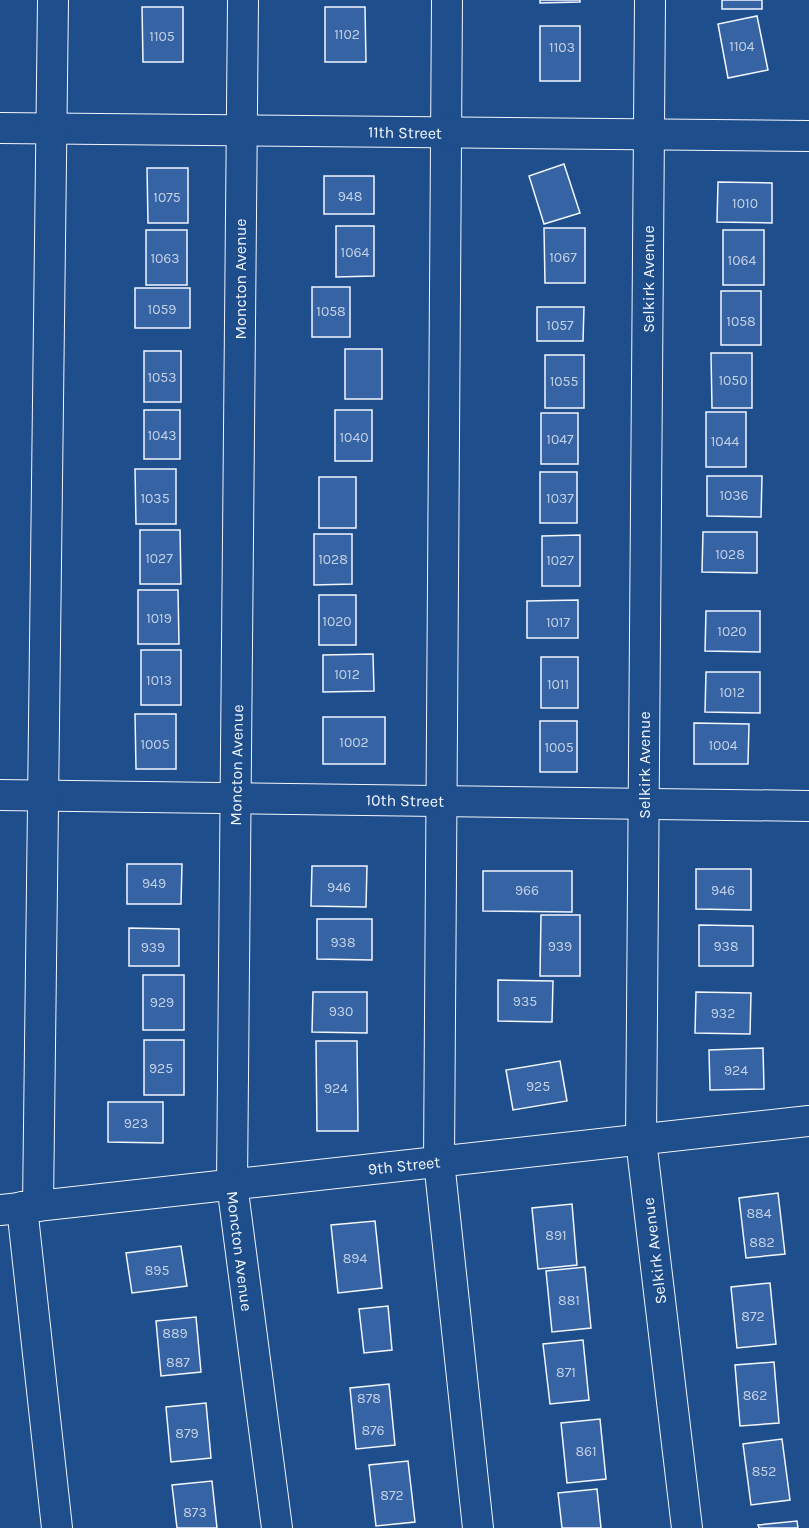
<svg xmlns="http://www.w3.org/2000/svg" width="809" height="1528" font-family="Karla,sans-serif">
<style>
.building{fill:#3563a3;stroke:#f2f6ff;stroke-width:1.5}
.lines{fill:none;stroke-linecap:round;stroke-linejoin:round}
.minor-casing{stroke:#f2f6ff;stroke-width:32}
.minor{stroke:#1f4e8c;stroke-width:30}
.labels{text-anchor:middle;stroke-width:4.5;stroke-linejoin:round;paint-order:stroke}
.number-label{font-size:14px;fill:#c3d1e8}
.street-label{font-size:16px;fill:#f2f6ff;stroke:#1f4e8c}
</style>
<rect width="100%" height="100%" fill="#1f4e8c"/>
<g class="building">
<path d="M540,0H580V2L540,3Z"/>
<rect x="722" y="0" width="40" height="9"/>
<path d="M142,7H183V62H143Z"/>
<path d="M325,7H365L366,62H325Z"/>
<path d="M757,16L768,70L728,78L718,24Z"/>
<rect x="540" y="26" width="40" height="55"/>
<path d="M564,164L580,213L544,224L529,176Z"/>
<path d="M147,168H188V223H148Z"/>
<rect x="324" y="176" width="50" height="38"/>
<path d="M718,182L772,183V223L717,222Z"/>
<path d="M336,226H374V276L336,277Z"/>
<path d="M544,228H585V283H545Z"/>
<rect x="146" y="230" width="41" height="55"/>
<rect x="723" y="230" width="41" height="55"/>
<rect x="312" y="287" width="38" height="50"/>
<rect x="135" y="288" width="55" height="40"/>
<rect x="721" y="291" width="40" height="54"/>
<path d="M537,307H584L583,341H537Z"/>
<rect x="345" y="349" width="37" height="50"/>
<rect x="144" y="351" width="37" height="51"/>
<path d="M711,353H752V408H712Z"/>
<rect x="545" y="355" width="39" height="53"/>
<rect x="144" y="410" width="36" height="49"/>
<rect x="335" y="410" width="37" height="51"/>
<rect x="706" y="412" width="40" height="55"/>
<rect x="541" y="413" width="37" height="51"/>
<path d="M135,469H176V524H136Z"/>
<rect x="540" y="472" width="37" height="51"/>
<path d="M707,476H762L761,517L707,516Z"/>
<rect x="319" y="477" width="37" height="51"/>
<path d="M140,530H180L181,584H140Z"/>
<path d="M703,532H757V573L702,572Z"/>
<path d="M314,534H352V584L314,585Z"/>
<path d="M580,535V586H542V536Z"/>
<path d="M138,590H178L179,644H138Z"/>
<rect x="319" y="595" width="37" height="50"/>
<path d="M578,600V638H527V601Z"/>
<path d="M706,611H760V652L705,651Z"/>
<rect x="141" y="650" width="40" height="55"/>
<path d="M373,654L374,691L323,692V655Z"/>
<rect x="541" y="657" width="37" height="51"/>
<path d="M706,672H760V713L705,712Z"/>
<path d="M135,714H176V769H136Z"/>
<rect x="323" y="717" width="62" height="47"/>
<rect x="540" y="721" width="37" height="51"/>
<path d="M694,723L749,724L748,764H694Z"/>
<path d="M127,864H182L181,904H127Z"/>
<path d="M312,866H367L366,907L311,906Z"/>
<path d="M696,869H751V910L696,909Z"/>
<path d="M483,871H572V912L483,911Z"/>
<path d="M541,915H580V976H540Z"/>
<path d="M317,919H372V960L317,959Z"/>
<path d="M699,925L753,926V966H699Z"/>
<path d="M129,928L179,929V966H129Z"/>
<rect x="143" y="975" width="41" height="55"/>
<path d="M498,980L553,981L552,1022L498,1021Z"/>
<path d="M313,992H367V1033L312,1032Z"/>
<path d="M696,992L751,993L750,1034L695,1033Z"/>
<rect x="144" y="1040" width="40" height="55"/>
<path d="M316,1041H357L358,1131H317Z"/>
<path d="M763,1048L764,1089L710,1090L709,1050Z"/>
<path d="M560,1061L567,1101L513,1110L506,1070Z"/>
<path d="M108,1102H163V1143L108,1142Z"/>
<path d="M778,1193L785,1254L746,1258L739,1198Z"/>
<path d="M572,1204L577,1265L538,1269L532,1208Z"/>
<path d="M375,1221L382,1288L338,1293L331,1225Z"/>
<path d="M181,1246L187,1286L132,1293L126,1253Z"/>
<path d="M585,1267L591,1328L552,1332L546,1271Z"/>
<path d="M770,1283L776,1344L737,1348L731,1287Z"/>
<path d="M388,1306L392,1350L364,1353L359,1309Z"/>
<path d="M196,1317L201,1372L161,1376L156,1321Z"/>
<path d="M583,1340L589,1400L550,1404L543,1344Z"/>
<path d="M774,1362L779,1423L740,1426L735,1365Z"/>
<path d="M389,1384L395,1445L356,1449L350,1388Z"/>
<path d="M206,1403L211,1458L171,1462L166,1407Z"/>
<path d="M600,1419L606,1479L567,1483L561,1423Z"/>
<path d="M782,1439L790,1500L751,1505L743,1444Z"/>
<path d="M408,1461L415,1522L376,1526L369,1465Z"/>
<path d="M212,1481L217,1528H177L172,1485Z"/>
<path d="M597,1489L601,1528H562L558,1493Z"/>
<path d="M797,1521L798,1528H759L758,1525Z"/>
</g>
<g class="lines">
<g class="minor-casing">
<g id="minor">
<path d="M243,0L232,1184L277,1528"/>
<path d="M447,0L439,1161L478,1528"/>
<path d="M650,0L641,1140L687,1528"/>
<path d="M0,128L809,136"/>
<path d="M0,795L809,806"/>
<path d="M38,1206L53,0"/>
<path d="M22,1207L57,1528"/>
<path d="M0,1210L809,1121"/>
</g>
</g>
<use href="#minor" class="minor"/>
</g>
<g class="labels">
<g class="number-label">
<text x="347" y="39">1102</text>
<text x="162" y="41">1105</text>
<text x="742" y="51">1104</text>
<text x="562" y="52">1103</text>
<text x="350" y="201">948</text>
<text x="167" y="202">1075</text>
<text x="745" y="208">1010</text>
<text x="355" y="257">1064</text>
<text x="563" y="262">1067</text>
<text x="165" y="263">1063</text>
<text x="742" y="265">1064</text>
<text x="162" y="314">1059</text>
<text x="331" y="316">1058</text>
<text x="741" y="326">1058</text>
<text x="560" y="330">1057</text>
<text x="162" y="382">1053</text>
<text x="733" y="385">1050</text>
<text x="564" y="386">1055</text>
<text x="162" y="440">1043</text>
<text x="354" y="442">1040</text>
<text x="560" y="444">1047</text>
<text x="725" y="446">1044</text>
<text x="734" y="500">1036</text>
<text x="155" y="503">1035</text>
<text x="560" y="503">1037</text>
<text x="730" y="559">1028</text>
<text x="159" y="563">1027</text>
<text x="333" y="564">1028</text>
<text x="560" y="565">1027</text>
<text x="159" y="623">1019</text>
<text x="337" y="626">1020</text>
<text x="558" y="627">1017</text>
<text x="732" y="636">1020</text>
<text x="347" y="679">1012</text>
<text x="159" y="685">1013</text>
<text x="558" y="689">1011</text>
<text x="732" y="697">1012</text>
<text x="354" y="747">1002</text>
<text x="155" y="749">1005</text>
<text x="723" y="750">1004</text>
<text x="559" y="752">1005</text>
<text x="154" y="888">949</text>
<text x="339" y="892">946</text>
<text x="527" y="895">966</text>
<text x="723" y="895">946</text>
<text x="343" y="947">938</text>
<text x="560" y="951">939</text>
<text x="726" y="951">938</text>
<text x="153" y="952">939</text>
<text x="525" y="1006">935</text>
<text x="162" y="1007">929</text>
<text x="341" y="1016">930</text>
<text x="723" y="1018">932</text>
<text x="161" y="1073">925</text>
<text x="736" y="1075">924</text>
<text x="538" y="1091">925</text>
<text x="336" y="1093">924</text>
<text x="136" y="1128">923</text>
<text x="759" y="1218">884</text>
<text x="556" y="1240">891</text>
<text x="762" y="1247">882</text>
<text x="355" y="1263">894</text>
<text x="157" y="1275">895</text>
<text x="569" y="1305">881</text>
<text x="753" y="1321">872</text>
<text x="175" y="1338">889</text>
<text x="178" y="1367">887</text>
<text x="566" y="1377">871</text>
<text x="755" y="1400">862</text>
<text x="369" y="1403">878</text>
<text x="373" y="1435">876</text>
<text x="187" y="1438">879</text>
<text x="586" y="1456">861</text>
<text x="764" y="1476">852</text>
<text x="392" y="1500">872</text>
<text x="195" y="1517">873</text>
</g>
<g class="street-label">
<text transform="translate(405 132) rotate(1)" y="6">11th Street</text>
<text transform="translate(240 279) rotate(-90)" y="6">Moncton Avenue</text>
<text transform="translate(648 279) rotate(-90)" y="6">Selkirk Avenue</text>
<text transform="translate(236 765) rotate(-89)" y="6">Moncton Avenue</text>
<text transform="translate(644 765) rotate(-90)" y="6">Selkirk Avenue</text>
<text transform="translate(405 800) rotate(1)" y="6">10th Street</text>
<text transform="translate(404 1165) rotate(-6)" y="6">9th Street</text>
<text transform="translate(240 1251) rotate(83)" y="6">Moncton Avenue</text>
<text transform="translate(654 1251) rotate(-97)" y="6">Selkirk Avenue</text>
</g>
</g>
</svg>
